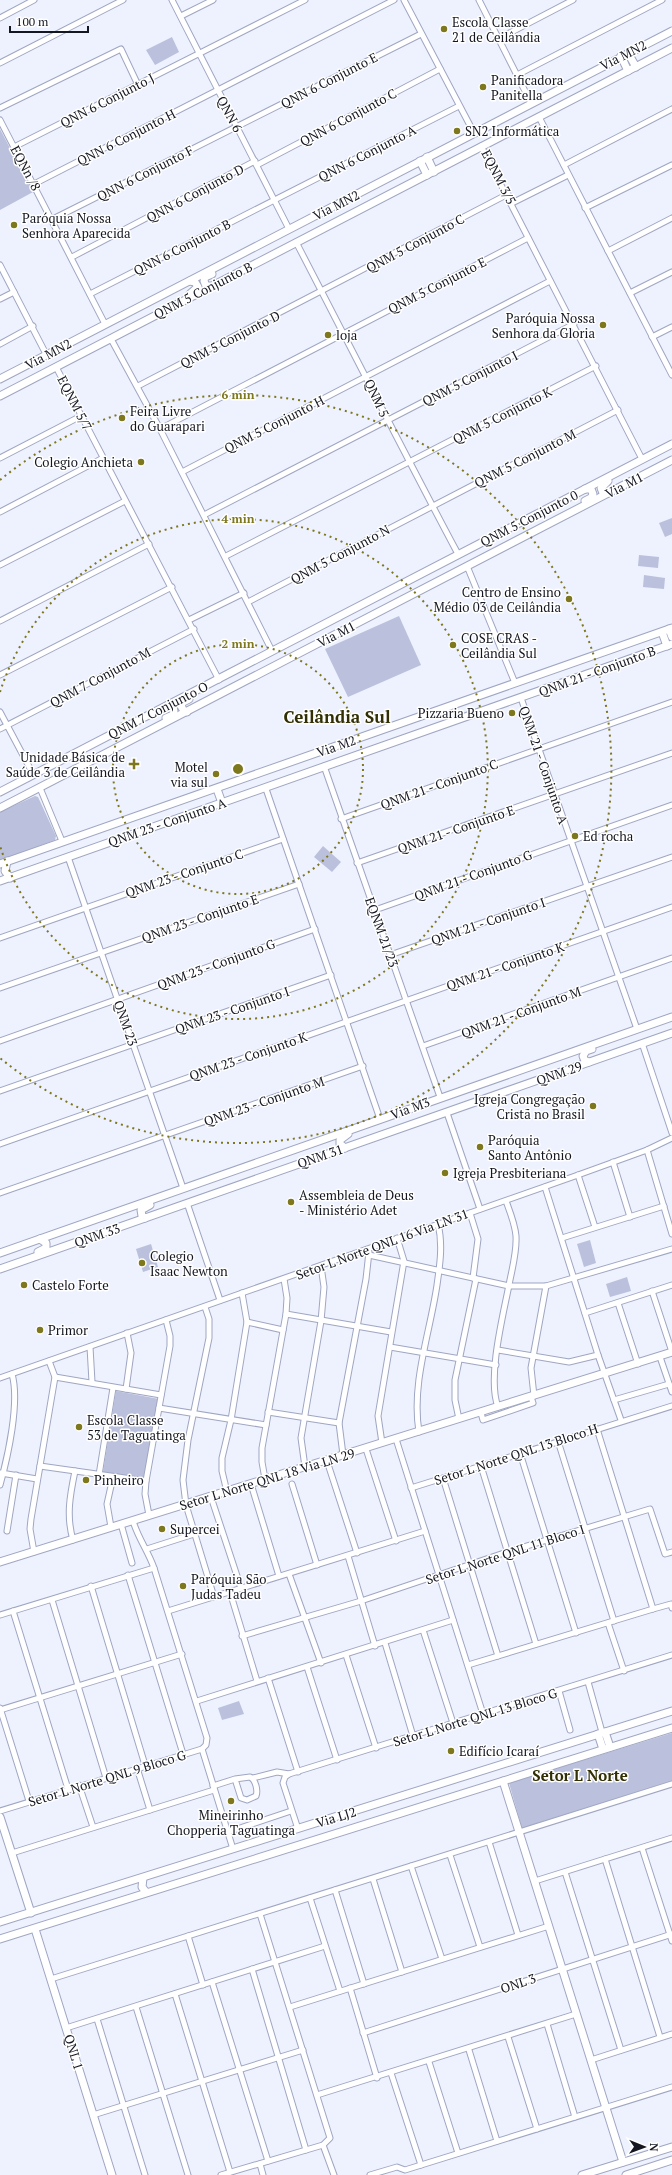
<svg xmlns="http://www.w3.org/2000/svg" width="672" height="2175" font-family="'PT Serif',serif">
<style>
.green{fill:#bbc1dc}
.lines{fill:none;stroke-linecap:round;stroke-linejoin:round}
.street-casing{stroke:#9fa6c2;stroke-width:7}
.secondary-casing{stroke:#9fa6c2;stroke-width:9}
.street{stroke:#fff;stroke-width:5}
.secondary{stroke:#fff;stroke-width:7}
.ring{fill:none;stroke:#7d771d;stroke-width:2;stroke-dasharray:2 4}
.poi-dot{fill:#7d771d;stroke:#fff;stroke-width:1.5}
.labels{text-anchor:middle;stroke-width:3;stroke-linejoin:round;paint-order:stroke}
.poi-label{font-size:13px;fill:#141620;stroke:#fff;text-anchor:start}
.street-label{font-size:13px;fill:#141620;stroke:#fff}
.quarter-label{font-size:15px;font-weight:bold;fill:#312f03;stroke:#fff}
.district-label{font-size:17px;font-weight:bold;fill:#312f03;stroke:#fff}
.centre{fill:#7d771d;stroke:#fff;stroke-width:2}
.ring-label{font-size:12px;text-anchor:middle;font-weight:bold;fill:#7d771d;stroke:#fff;stroke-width:3;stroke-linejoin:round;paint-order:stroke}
</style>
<rect width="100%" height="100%" fill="#eef1fe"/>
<g class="green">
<path d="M172,37L179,52L155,65L146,50Z"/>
<path d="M0,129L33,192L0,210Z"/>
<path d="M672,518V534L665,537L659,523Z"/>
<path d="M639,555L659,557L658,568L638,566Z"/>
<path d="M644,575L665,578L664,589L643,587Z"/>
<path d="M399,616L421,665L348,697L325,649Z"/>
<path d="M35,796L38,797L56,836L55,840L0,861V812Z"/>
<path d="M323,846L341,862L332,872L314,857Z"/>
<path d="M590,1240L596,1263L584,1267L577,1244Z"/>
<path d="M151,1244L158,1267L143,1272L136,1249Z"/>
<path d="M627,1277L631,1291L610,1297L606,1284Z"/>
<path d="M116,1391L159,1399L145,1479L103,1472Z"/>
<path d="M239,1701L244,1714L222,1720L218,1708Z"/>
<path d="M672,1733V1781L522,1828L509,1783Z"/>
</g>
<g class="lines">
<g class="street-casing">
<g id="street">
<path d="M172,0L289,229"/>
<path d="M404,0L474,133"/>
<path d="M479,0L531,103"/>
<path d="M181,16L213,0"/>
<path d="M0,18L34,0"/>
<path d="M500,38L573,0"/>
<path d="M0,63L123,0"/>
<path d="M517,75L662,0"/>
<path d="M0,108L121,49L138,85"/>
<path d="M539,117L672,375"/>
<path d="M0,120L105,324"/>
<path d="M481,146L642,459"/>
<path d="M14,147L305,0"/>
<path d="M257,165L440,69"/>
<path d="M564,165L672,109"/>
<path d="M34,184L394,0"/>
<path d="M512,203L568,175"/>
<path d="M585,208L672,165"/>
<path d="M53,219L421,34"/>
<path d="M296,242C350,346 403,451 458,554"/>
<path d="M608,251L672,218"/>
<path d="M72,257L255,161"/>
<path d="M0,265L47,356"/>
<path d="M630,293L672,272"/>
<path d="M90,294L459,106"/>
<path d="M0,299L14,292"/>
<path d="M652,337L672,327"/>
<path d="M111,339L160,429L272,651"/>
<path d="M0,344L33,326"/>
<path d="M56,367L219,680"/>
<path d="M138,386L508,194"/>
<path d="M160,429L528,238"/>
<path d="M0,458L81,416"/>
<path d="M182,472L550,281"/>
<path d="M0,512L103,458"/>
<path d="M204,515L574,324"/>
<path d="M226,556L596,366"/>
<path d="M0,565L125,501"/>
<path d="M467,566L515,683"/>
<path d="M248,602L618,410"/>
<path d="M189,620L244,593"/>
<path d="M0,621L149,544"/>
<path d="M0,675L172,587"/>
<path d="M521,698L637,1029"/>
<path d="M0,712L33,774"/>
<path d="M0,729L194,629"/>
<path d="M324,766L440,1097"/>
<path d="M40,788L62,841"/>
<path d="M266,789L380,1119"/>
<path d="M341,819L672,702"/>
<path d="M68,857L183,1188"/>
<path d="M357,863L672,753"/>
<path d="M375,910L672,805"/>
<path d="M0,938L283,839"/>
<path d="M390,955L672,857"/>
<path d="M0,988L299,884"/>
<path d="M0,1041L315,929"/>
<path d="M642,1043L672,1133"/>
<path d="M423,1046L672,958"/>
<path d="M0,1091L331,975"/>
<path d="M447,1113L480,1209"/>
<path d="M0,1144L672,907"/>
<path d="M647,1150L672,1234"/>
<path d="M613,1162L630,1217"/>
<path d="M578,1175L595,1227"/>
<path d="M545,1187L598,1355L621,1420"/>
<path d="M0,1193L363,1066"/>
<path d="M187,1203L220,1300"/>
<path d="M470,1213L478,1239L473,1278"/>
<path d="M562,1238L664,1206"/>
<path d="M369,1255L509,1286H546L672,1249"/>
<path d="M652,1291L672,1352"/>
<path d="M618,1303L638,1364"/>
<path d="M205,1307L209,1319V1338L188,1440L183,1480L186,1505L214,1597"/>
<path d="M585,1313L672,1285"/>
<path d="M286,1314L391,1332"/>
<path d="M247,1322L283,1330"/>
<path d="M90,1347L92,1382"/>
<path d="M390,1347L496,1365"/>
<path d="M498,1350L569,1362L598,1355"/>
<path d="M660,1357L672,1392"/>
<path d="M55,1377L161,1395"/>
<path d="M0,1378L578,1175L647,1150L672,1138"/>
<path d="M126,1389L131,1353L127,1333"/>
<path d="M534,1396L531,1368L546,1286"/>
<path d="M614,1400L669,1384"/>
<path d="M498,1407C487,1378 503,1316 509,1285C512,1269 517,1252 516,1236C515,1224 510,1212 506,1201"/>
<path d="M159,1408L266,1425"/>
<path d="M268,1412L339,1423"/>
<path d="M481,1413L483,1420L533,1403L531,1397"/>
<path d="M459,1419L455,1400V1380L476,1279"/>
<path d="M597,1429L653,1609L671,1604L672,1608"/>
<path d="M419,1432C411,1383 430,1333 437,1285C440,1264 443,1244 438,1224"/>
<path d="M396,1439L483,1714"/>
<path d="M558,1441L614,1621"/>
<path d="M382,1443L378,1416L404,1261L397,1238"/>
<path d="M366,1449L396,1541"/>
<path d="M520,1453L576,1633"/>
<path d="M343,1455L339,1423L366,1279L369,1252"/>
<path d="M327,1461L357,1553"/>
<path d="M40,1466L146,1481"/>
<path d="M481,1466L536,1644"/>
<path d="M305,1467L301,1438L321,1321L324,1287L321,1266"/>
<path d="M1,1473L37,1479"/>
<path d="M99,1475L113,1388"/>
<path d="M443,1478L498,1656"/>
<path d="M265,1479L262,1462V1448L286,1314L287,1298L284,1279"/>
<path d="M251,1484L279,1576"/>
<path d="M292,1484L317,1565"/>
<path d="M0,1485C8,1456 20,1402 12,1374"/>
<path d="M411,1488L672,1406"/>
<path d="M227,1492L222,1471V1458L231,1420L247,1322L242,1293"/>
<path d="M211,1497L241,1588"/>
<path d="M149,1515L145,1494L146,1481L170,1346V1336L166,1320"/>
<path d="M121,1524L132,1563"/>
<path d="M111,1527L107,1504L113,1477"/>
<path d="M7,1531L16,1475"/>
<path d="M73,1540C66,1516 70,1495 75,1471"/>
<path d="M147,1549L194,1534"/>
<path d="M34,1552L30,1529L31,1519L55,1377L49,1361"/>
<path d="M348,1556L375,1646"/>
<path d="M289,1574L321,1663"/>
<path d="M128,1575L183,1754"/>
<path d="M91,1586L145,1765"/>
<path d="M230,1592L257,1681"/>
<path d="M52,1600L106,1778"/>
<path d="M13,1611L68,1789"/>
<path d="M168,1611L425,1531"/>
<path d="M0,1615L154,1568"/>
<path d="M608,1623L624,1671"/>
<path d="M423,1630L453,1723"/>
<path d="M242,1636L361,1601L507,1552L650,1509L665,1554L672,1552"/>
<path d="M385,1643L413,1736"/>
<path d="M346,1655L376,1748"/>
<path d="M468,1665L653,1609"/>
<path d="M307,1667L337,1760"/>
<path d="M268,1678L298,1772"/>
<path d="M588,1682L602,1732"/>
<path d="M559,1691L570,1730"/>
<path d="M197,1701L453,1620"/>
<path d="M0,1708L29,1801"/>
<path d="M0,1710L182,1654"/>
<path d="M202,1749L233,1849"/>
<path d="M137,1768L150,1810"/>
<path d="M253,1778L277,1772L289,1774"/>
<path d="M79,1785L93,1827"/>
<path d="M213,1786L235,1779L250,1777C256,1780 258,1791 256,1796L247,1800L241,1798L235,1779"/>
<path d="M0,1811L202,1749L206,1745L207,1738L154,1568C148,1551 138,1538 133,1521"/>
<path d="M298,1829L283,1783L285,1777L289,1774L672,1655"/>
<path d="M228,1832L291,1811"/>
<path d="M489,1842L518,1935"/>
<path d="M642,1848L672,1941"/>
<path d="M12,1853L214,1790"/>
<path d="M450,1855L480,1947"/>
<path d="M605,1859L660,2037"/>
<path d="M411,1866L442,1959"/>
<path d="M565,1872L621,2050"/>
<path d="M373,1879L402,1972"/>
<path d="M535,1881L672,1838"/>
<path d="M335,1890L364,1984"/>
<path d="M310,1898L340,1991"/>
<path d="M188,1936L203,1985"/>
<path d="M252,1969L306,2150"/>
<path d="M51,1979L672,1784"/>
<path d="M212,1982L268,2161"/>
<path d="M350,1988L377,2078"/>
<path d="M175,1994L230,2172"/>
<path d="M136,2007L188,2175"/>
<path d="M290,2007L549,1926"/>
<path d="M97,2019L145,2175"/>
<path d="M547,2024L575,2117"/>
<path d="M66,2028L325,1946"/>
<path d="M363,2033L672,1934"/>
<path d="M508,2037L537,2129"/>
<path d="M469,2050L497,2141"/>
<path d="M591,2060L672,2034"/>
<path d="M429,2062L458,2153"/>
<path d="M391,2073L421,2165"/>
<path d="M317,2095L576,2014"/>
<path d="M93,2115L303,2050"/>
<path d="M323,2145L334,2175"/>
<path d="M260,2164L263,2175"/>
<path d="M221,2175L323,2145L330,2138L260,1914"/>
<path d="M370,2175L397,2167L405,2170L672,2087"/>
</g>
</g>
<g class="secondary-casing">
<g id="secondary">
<path d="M628,53L636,67"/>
<path d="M621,56L628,71"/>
<path d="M427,157L434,172"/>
<path d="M420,161L427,175"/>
<path d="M212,274L205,277L204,281L206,286H213"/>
<path d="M190,294L198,287L195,282L190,281"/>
<path d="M0,379L672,31"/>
<path d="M0,396L672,48"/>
<path d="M608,493H603L601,488L608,481"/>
<path d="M585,501L591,498L593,494L591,489H585"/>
<path d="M669,629L672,637"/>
<path d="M662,632L667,646"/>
<path d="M187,712L184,711L181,706L183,702L189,699"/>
<path d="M166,718L173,715L174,711L173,707L167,706"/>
<path d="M217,789L222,803"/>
<path d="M0,792L672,444"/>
<path d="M0,808L672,460"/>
<path d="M7,861L5,871L10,878"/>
<path d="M0,864L672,628"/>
<path d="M0,881L672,644"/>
<path d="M589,1062L585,1061L583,1056L586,1051L592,1049"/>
<path d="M345,1148L340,1144V1140L348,1134"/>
<path d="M145,1218L142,1216L141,1210L150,1205"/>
<path d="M38,1252L46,1248V1243L40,1239"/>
<path d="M0,1253L672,1017"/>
<path d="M0,1269L672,1033"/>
<path d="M0,1562L672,1352"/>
<path d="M605,1732L610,1747"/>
<path d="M598,1734L603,1749"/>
<path d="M503,1781L623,2162"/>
<path d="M0,1817L31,1913"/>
<path d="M143,1878L142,1887L146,1892"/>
<path d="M0,1922L672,1711"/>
<path d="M35,1929L112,2175"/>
<path d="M0,1939L672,1728"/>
<path d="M582,2175L672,2147"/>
<path d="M626,2175L672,2160"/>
</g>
</g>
<use href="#street" class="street"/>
<use href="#secondary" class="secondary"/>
</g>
<g class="ring">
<circle cx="238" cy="769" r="125"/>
<path d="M0 692A250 250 0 1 1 0 846"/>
<path d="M0 480A374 374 0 1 1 0 1058"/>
</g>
<g class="poi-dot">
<circle cx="444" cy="29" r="4"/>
<circle cx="483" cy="87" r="4"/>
<circle cx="457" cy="131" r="4"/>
<circle cx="14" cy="225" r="4"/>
<circle cx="603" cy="325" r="4"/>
<circle cx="328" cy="335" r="4"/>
<circle cx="122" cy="418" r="4"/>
<circle cx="141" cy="462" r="4"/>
<circle cx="569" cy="599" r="4"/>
<circle cx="453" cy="645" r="4"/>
<circle cx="512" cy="713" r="4"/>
<path d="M132 758h4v4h4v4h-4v4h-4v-4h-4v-4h4z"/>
<circle cx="216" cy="774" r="4"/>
<circle cx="575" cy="836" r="4"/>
<circle cx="593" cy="1106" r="4"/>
<circle cx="480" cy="1147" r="4"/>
<circle cx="445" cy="1173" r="4"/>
<circle cx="291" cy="1202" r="4"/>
<circle cx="142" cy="1263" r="4"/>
<circle cx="24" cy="1285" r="4"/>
<circle cx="40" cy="1330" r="4"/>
<circle cx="79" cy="1427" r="4"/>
<circle cx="86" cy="1480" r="4"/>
<circle cx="162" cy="1529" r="4"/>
<circle cx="183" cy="1586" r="4"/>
<circle cx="451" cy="1751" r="4"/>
<circle cx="231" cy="1801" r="4"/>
</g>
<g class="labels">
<g class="poi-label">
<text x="452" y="27">Escola Classe<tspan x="452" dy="15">21 de Ceilândia</tspan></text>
<text x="491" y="85">Panificadora<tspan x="491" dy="15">Panitella</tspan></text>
<text x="465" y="136">SN2 Informática</text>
<text x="22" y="223">Paróquia Nossa<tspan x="22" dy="15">Senhora Aparecida</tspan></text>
<text x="595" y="323" text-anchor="end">Paróquia Nossa<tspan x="595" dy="15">Senhora da Gloria</tspan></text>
<text x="336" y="340">loja</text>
<text x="130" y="416">Feira Livre<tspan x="130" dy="15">do Guarapari</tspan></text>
<text x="133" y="467" text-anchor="end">Colegio Anchieta</text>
<text x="561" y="597" text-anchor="end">Centro de Ensino<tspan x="561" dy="15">Médio 03 de Ceilândia</tspan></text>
<text x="461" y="643">COSE CRAS -<tspan x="461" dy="15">Ceilândia Sul</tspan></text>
<text x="504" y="718" text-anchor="end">Pizzaria Bueno</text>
<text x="125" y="762" text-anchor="end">Unidade Básica de<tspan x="125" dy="15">Saúde 3 de Ceilândia</tspan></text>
<text x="208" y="772" text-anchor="end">Motel<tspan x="208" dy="15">via sul</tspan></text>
<text x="583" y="841">Ed rocha</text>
<text x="585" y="1104" text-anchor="end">Igreja Congregação<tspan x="585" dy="15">Cristã no Brasil</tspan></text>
<text x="488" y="1145">Paróquia<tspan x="488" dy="15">Santo Antônio</tspan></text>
<text x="453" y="1178">Igreja Presbiteriana</text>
<text x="299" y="1200">Assembleia de Deus<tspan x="299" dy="15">- Ministério Adet</tspan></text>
<text x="150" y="1261">Colegio<tspan x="150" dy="15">Isaac Newton</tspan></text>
<text x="32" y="1290">Castelo Forte</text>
<text x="48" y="1335">Primor</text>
<text x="87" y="1425">Escola Classe<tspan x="87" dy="15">53 de Taguatinga</tspan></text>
<text x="94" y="1485">Pinheiro</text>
<text x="170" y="1534">Supercei</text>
<text x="191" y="1584">Paróquia São<tspan x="191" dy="15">Judas Tadeu</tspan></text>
<text x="459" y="1756">Edifício Icaraí</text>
<text x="231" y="1820" text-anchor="middle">Mineirinho<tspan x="231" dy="15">Chopperia Taguatinga</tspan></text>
</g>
<g class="street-label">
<text transform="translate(623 55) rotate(-27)" y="5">Via MN2</text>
<text transform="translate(329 80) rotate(-27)" y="5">QNN 6 Conjunto E</text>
<text transform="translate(107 100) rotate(-27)" y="5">QNN 6 Conjunto J</text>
<text transform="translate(230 114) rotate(62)" y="5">QNN 6</text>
<text transform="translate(348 117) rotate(-28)" y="5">QNN 6 Conjunto C</text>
<text transform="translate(126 137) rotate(-27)" y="5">QNN 6 Conjunto H</text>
<text transform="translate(367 153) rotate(-27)" y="5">QNN 6 Conjunto A</text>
<text transform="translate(26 168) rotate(62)" y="5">EQNn /8</text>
<text transform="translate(145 173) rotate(-27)" y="5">QNN 6 Conjunto F</text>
<text transform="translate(499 177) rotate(63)" y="5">EQNM 3/5</text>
<text transform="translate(195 193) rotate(-28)" y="5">QNN 6 Conjunto D</text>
<text transform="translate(336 205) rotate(-27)" y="5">Via MN2</text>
<text transform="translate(415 243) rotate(-28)" y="5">QNM 5 Conjunto C</text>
<text transform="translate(182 247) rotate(-27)" y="5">QNN 6 Conjunto B</text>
<text transform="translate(437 285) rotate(-27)" y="5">QNM 5 Conjunto E</text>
<text transform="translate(203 290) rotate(-27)" y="5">QNM 5 Conjunto B</text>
<text transform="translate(230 339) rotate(-27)" y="5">QNM 5 Conjunto D</text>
<text transform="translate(48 354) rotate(-28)" y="5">Via MN2</text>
<text transform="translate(470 378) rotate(-27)" y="5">QNM 5 Conjunto I</text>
<text transform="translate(377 398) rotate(65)" y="5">QNM 5</text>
<text transform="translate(75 403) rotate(63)" y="5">EQNM 5/7</text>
<text transform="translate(502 415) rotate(-27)" y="5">QNM 5 Conjunto K</text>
<text transform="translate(274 424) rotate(-27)" y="5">QNM 5 Conjunto H</text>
<text transform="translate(525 458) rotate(-27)" y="5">QNM 5 Conjunto M</text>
<text transform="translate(624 485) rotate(-27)" y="5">Via M1</text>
<text transform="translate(529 518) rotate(-27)" y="5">QNM 5 Conjunto 0</text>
<text transform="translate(340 554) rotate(-28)" y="5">QNM 5 Conjunto N</text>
<text transform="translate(336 634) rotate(-27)" y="5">Via M1</text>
<text transform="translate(597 671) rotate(-20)" y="5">QNM 21 - Conjunto B</text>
<text transform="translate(100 677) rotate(-28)" y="5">QNM 7 Conjunto M</text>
<text transform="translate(158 710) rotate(-27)" y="5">QNM 7 Conjunto O</text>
<text transform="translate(336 746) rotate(-19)" y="5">Via M2</text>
<text transform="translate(544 765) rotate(71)" y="5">QNM 21 - Conjunto A</text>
<text transform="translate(439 784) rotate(-20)" y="5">QNM 21 - Conjunto C</text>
<text transform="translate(167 822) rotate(-19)" y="5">QNM 23 - Conjunto A</text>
<text transform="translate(456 829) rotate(-19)" y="5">QNM 21 - Conjunto E</text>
<text transform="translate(184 873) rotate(-19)" y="5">QNM 23 - Conjunto C</text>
<text transform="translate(473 875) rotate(-20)" y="5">QNM 21 - Conjunto G</text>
<text transform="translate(200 918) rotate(-19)" y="5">QNM 23 - Conjunto E</text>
<text transform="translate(488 921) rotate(-19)" y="5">QNM 21 - Conjunto I</text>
<text transform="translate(382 932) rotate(70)" y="5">EQNM 21/23</text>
<text transform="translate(216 964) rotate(-20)" y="5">QNM 23 - Conjunto G</text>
<text transform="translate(505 966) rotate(-19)" y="5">QNM 21 - Conjunto K</text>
<text transform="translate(232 1010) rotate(-19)" y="5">QNM 23 - Conjunto I</text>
<text transform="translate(521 1012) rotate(-20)" y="5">QNM 21 - Conjunto M</text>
<text transform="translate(126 1023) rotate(71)" y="5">QNM 23</text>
<text transform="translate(248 1056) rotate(-19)" y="5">QNM 23 - Conjunto K</text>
<text transform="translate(559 1073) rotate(-19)" y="5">QNM 29</text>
<text transform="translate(264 1101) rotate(-19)" y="5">QNM 23 - Conjunto M</text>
<text transform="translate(410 1108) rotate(-20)" y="5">Via M3</text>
<text transform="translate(320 1156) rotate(-19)" y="5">QNM 31</text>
<text transform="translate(97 1235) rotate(-19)" y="5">QNM 33</text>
<text transform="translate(382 1244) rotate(-20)" y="5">Setor L Norte QNL 16 Via LN 31</text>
<text transform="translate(516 1454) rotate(-18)" y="5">Setor L Norte QNL 13 Bloco H</text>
<text transform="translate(267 1479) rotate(-17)" y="5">Setor L Norte QNL 18 Via LN 29</text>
<text transform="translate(505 1554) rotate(-18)" y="5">Setor L Norte QNL 11 Bloco I</text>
<text transform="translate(475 1717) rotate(-17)" y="5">Setor L Norte QNL 13 Bloco G</text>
<text transform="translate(107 1778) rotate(-17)" y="5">Setor L Norte QNL 9 Bloco G</text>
<text transform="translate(336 1817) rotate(-17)" y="5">Via LJ2</text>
<text transform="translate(518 1983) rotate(-18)" y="5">ONL 3</text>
<text transform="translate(74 2052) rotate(73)" y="5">QNL 1</text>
</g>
<g class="quarter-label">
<text x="580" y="1781">Setor L Norte</text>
</g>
<g class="district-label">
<text x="337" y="723">Ceilândia Sul</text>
</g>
</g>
<circle cx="238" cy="769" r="6" class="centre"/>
<g class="ring-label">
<text x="238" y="399">6 min</text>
<text x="238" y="523">4 min</text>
<text x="238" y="648">2 min</text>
</g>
<g transform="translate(644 2147) rotate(91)" stroke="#ffffff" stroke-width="3" paint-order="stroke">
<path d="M0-3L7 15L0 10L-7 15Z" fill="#141620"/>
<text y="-6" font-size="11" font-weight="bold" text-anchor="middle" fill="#141620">N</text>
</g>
<path d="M10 26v6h78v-6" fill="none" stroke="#141620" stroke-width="2"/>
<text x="16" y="26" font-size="12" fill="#141620" stroke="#ffffff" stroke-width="3" paint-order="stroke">100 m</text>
</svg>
